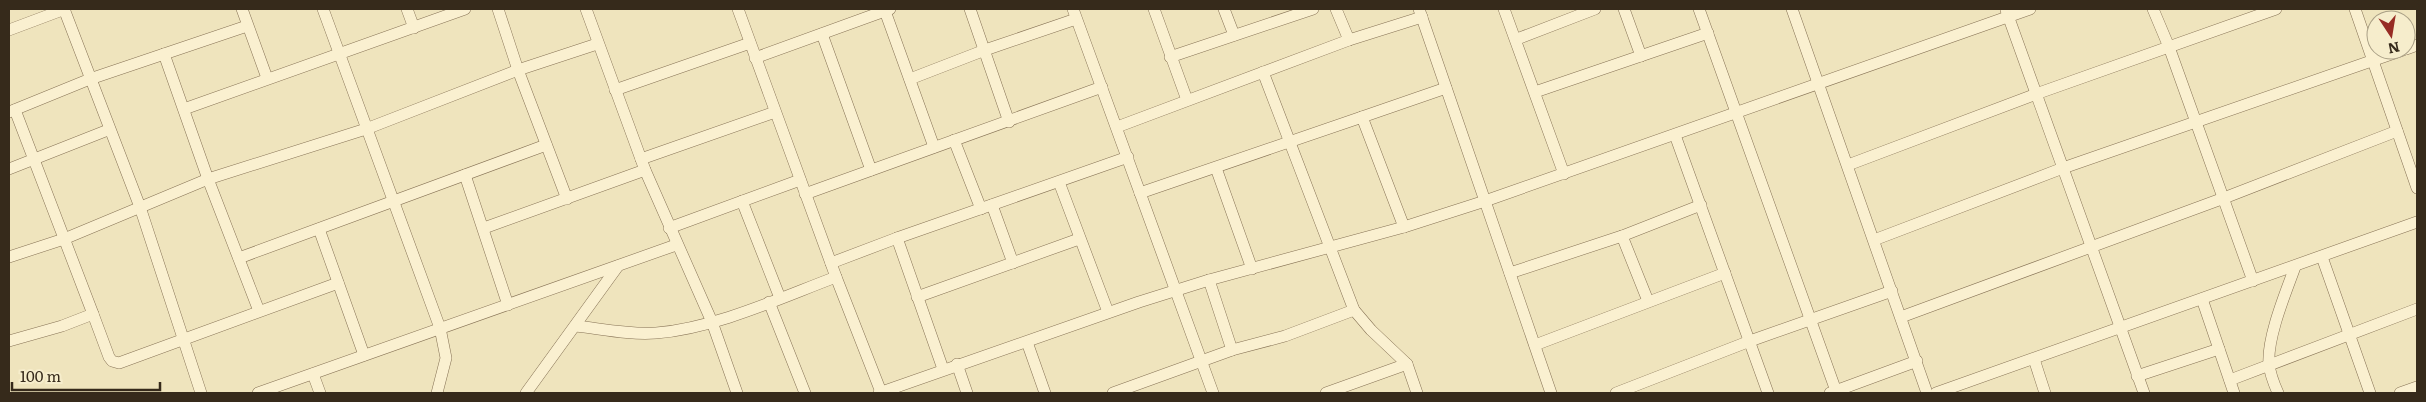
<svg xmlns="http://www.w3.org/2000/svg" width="2426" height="402" font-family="Literata,serif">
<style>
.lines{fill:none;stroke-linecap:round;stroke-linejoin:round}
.minor-casing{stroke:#877356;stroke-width:12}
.minor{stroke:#faf0d0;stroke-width:11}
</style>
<rect width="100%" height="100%" fill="#efe4bd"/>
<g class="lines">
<g class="minor-casing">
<g id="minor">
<path d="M64,9L140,207L201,393"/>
<path d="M242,9L267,78"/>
<path d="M323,9L440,328L446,358L437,393"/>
<path d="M407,9L414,28"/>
<path d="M498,9L518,70L567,199"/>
<path d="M586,9L645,170L712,322L737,393"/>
<path d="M738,9L836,277L881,392"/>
<path d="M970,9L1009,122"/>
<path d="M1073,9L1213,393"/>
<path d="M1154,9L1187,100"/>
<path d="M1224,9L1234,35"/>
<path d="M1336,9L1349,40"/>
<path d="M1419,9L1551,393"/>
<path d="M1504,9L1564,174"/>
<path d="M1624,9L1641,56"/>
<path d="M1699,9L1836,391"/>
<path d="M1792,9L1927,393"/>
<path d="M2153,9L2169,47L2253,281"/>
<path d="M2355,9L2417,188"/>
<path d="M2006,10L2144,393"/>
<path d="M885,11L934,147"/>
<path d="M9,30L65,9"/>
<path d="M822,34L871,170"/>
<path d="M1517,39L1595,9"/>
<path d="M2406,49L2417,45"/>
<path d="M164,54L208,179L259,311"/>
<path d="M1170,57L1313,9"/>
<path d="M755,58L890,9"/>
<path d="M1263,72L1354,310L1371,330L1407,364L1417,393"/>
<path d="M910,79L985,50L1076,19"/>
<path d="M615,90L750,43"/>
<path d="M1535,92L1708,33"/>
<path d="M184,109L465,9"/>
<path d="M9,112L90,79L247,26"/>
<path d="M1362,117L1446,88"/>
<path d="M1117,127L1349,40L1422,17"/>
<path d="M1675,135L1768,393"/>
<path d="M954,140L981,209"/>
<path d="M641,159L775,112"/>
<path d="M1848,165L2036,94L2276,9"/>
<path d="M1216,168L1252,269"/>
<path d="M9,169L108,130"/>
<path d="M465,175L508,305"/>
<path d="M1059,182L1108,312"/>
<path d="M1140,193L1362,117L1404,227"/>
<path d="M805,194L1102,87"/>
<path d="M742,201L780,298"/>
<path d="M992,205L1013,263"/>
<path d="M484,228L645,170"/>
<path d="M669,228L800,180"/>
<path d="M319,229L364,355"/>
<path d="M1622,236L1648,301"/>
<path d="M897,238L943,369"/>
<path d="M1874,240L2063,168L2403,50"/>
<path d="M9,257L64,239L208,179L366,129L518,70L597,44"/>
<path d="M2322,257L2370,393"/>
<path d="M239,258L546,145"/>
<path d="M831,263L897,238L1128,157"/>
<path d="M1510,273L1622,236L1701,205"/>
<path d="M1209,280L1232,350"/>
<path d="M917,297L1079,239"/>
<path d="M2202,299L2234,393"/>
<path d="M769,302L805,393"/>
<path d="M93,314L109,357L112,361L119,363L338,283"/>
<path d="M1901,317L2224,198L2397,131"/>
<path d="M576,326C602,329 630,335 656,333C716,328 780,298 836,277"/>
<path d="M9,341L62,326L93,314L15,110"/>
<path d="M1027,342L1045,393"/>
<path d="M1535,345L1725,273"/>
<path d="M2034,359L2045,393"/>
<path d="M957,364L967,393"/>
<path d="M313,374L320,393"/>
<path d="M2137,376L2219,349"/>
<path d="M2230,380L2417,309"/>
<path d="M258,393L676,245"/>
<path d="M526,393L618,266"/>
<path d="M879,393L1139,302L1209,280L1404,227L1485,201L2030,9"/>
<path d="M1113,393L1232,350L1285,336L1354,310"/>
<path d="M1326,393L1407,364"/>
<path d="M1616,393L1750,341L1892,291"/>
<path d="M1830,393L1917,361"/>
<path d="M1936,393L2417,222"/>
<path d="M2278,393C2274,384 2270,374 2269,364C2267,337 2286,292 2295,267"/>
<path d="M2400,393L2417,387"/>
</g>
</g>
<use href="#minor" class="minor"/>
</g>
<rect width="2426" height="402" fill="none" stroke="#362a1b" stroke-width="20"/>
<g transform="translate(2391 35) rotate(168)"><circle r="24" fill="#f6edcc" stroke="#a99f85"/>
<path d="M0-4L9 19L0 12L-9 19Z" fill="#972c24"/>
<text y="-8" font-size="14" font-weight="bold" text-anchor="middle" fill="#362a1b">N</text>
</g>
<path d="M12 382v8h148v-8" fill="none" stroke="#362a1b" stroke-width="2.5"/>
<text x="20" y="382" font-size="15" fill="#362a1b" stroke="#f6edcc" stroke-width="4" paint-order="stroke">100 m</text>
</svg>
